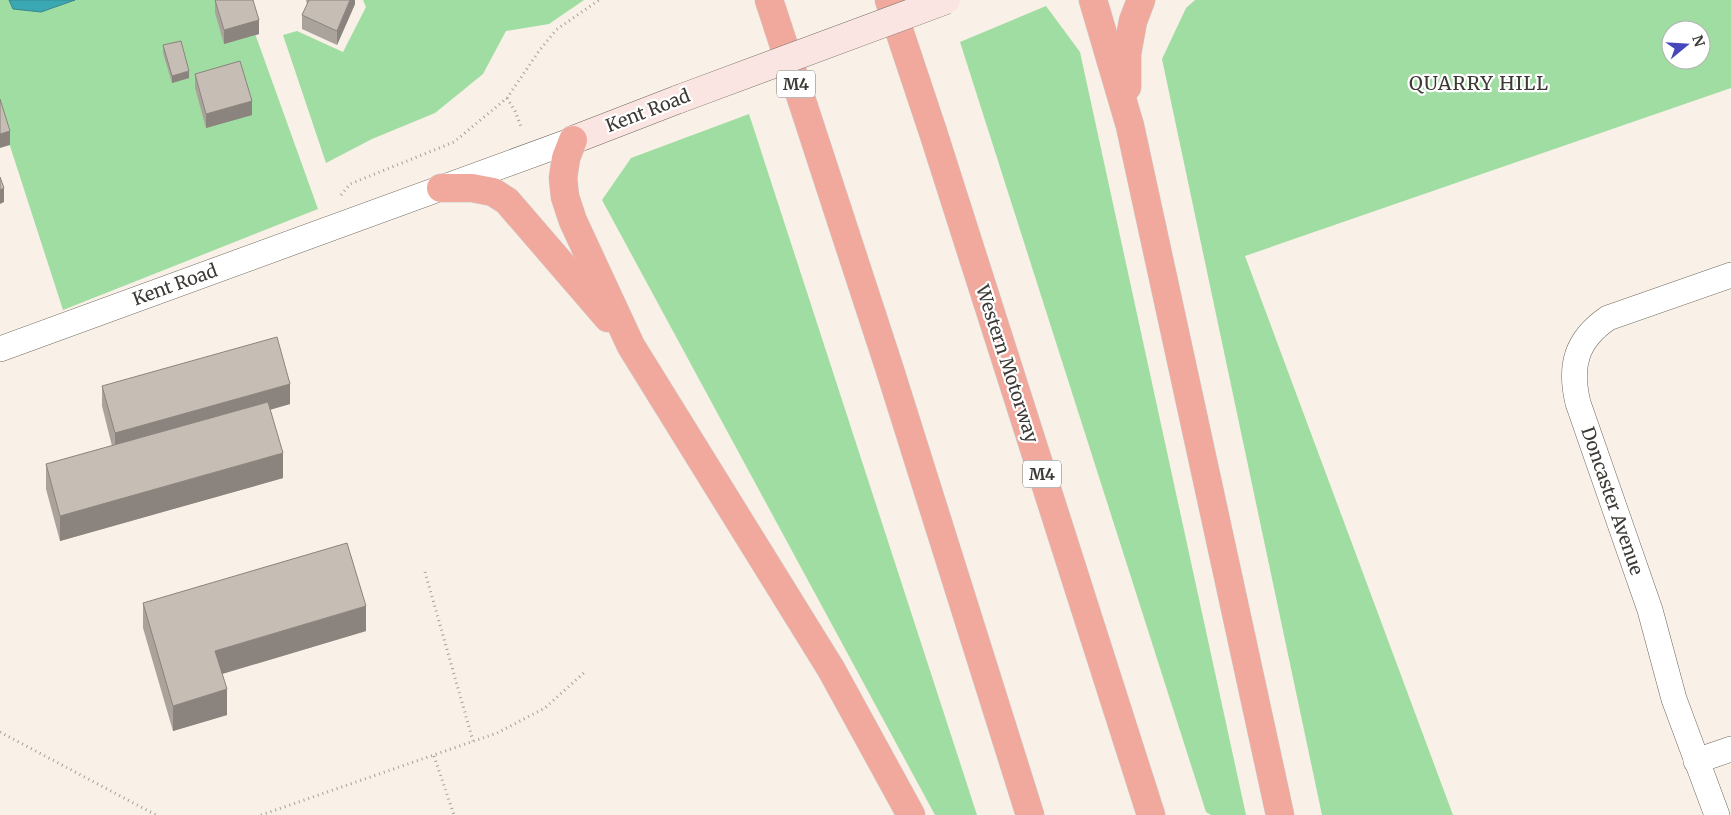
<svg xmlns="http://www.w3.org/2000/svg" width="1731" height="815" font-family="Merriweather,serif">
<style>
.green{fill:#a0dda2;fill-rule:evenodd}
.water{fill:#39a8b3;stroke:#3a878e}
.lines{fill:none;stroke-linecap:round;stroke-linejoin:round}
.street-casing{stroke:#706960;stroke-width:26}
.secondary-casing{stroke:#706960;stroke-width:29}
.highway-casing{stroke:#d0d0cf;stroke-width:29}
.path{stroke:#a5a098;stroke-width:3;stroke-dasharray:1 4;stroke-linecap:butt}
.street{stroke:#fff;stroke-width:25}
.secondary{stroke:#fbe5e2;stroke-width:28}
.highway{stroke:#f1a99e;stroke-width:28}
.secondary-bridge-casing{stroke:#706960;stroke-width:29;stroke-linecap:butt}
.secondary-bridge{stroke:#fbe5e2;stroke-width:28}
.wall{fill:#aaa39b}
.shaded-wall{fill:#8b847e}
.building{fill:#c6bdb4;stroke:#8b847e}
.labels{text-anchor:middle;stroke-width:4.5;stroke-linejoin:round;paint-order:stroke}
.shield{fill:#fff;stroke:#777572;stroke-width:1}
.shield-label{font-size:16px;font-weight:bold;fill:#3d3a36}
.street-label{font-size:18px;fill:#3d3a36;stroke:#fff}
.neighbourhood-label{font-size:19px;letter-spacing:1px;fill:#3d3a36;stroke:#fff}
</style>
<rect width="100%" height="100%" fill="#f9f1e7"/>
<g class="green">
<path d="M0,0H243L318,209L63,310L0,115Z"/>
<path d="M363,0H584L549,24L506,31L483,74L435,113L372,139L326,163L283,35L297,31L343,52L366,7Z"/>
<path d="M1195,0H1731V88L1245,256L1453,815H1322L1162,59L1186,8ZM1671,30H1701V60H1671Z"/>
<path d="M1046,6L1080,52L1246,815H1211L1206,812L960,42Z"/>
<path d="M749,114L977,815H935L602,200L631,158Z"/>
</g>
<path class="water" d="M9,0H75L41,12L13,9Z"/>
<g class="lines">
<g class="street-casing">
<g id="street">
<path d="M0,349L573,140"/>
<path d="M1696,761L1731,749"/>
<path d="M1717,815L1674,699L1650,610L1578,403C1569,366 1576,340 1608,318L1731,275"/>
</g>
</g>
<g class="secondary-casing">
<path id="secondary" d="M573,140L679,99"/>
</g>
<g class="highway-casing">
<g id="highway">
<path d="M769,0L889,367L1030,815"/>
<path d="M889,0L933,132L1151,815"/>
<path d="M1093,0L1130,126L1280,815"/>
<path d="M1127,87V54L1133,21L1141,0"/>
<path d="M573,140L566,158L563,178L565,197L573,221L631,346L831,669L911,815"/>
<path d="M441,188H472L493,192L507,201L608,318"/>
</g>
</g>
<g class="path">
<path d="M507,98L515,111L522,129"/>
<path d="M341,195L350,184L454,142L507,98L539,51L556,30L599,0"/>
<path d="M425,572L473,741"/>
<path d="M0,732L156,815"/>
<path d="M434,756L454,815"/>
<path d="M261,815L497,733L545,708L586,671"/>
</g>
<use href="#street" class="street"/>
<use href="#secondary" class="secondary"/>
<use href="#highway" class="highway"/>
<g class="secondary-bridge-casing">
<path id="secondary-bridge" d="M679,99L946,0"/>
</g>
<use href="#secondary-bridge" class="secondary-bridge"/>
</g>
<g class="wall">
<path d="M215,0L259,34L224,44L215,13Z"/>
<path d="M306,0H355V4L337,45L302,29V15L307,4Z"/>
<path d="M163,45L189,78L172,83L163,53Z"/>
<path d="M195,74L252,115L206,128L195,88Z"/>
<path d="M102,386L290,404L270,410L283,478L60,541L46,489V464L112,446L102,406Z"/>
<path d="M143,603L366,631L222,674L227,715L173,731L143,628Z"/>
</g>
<g class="shaded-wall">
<path d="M350,0H355V4L337,45V31Z"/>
<path d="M259,20V34L224,44V30Z"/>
<path d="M189,71V78L172,83V76Z"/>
<path d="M252,101V115L206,128V114Z"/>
<path d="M10,131V145L0,148V134Z"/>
<path d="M4,188V202L0,204V190Z"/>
<path d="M290,384V404L115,453V433Z"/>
<path d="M283,453V478L60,541V516Z"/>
<path d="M366,606V631L215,676V651Z"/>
<path d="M227,689V715L173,731V706Z"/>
</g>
<g class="building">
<path d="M215,0H253L259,20L224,30Z"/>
<path d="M309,0H350L337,31L302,15Z"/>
<path d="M181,41L189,71L172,76L163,45Z"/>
<path d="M240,61L252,101L206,114L195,74Z"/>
<path d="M0,99L10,131L0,134Z"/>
<path d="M0,177L4,188L0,190Z"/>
<path d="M277,337L290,384L115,433L102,386Z"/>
<path d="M268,402L283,453L60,516L46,464Z"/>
<path d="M347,543L366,606L215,651L227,689L173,706L143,603Z"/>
</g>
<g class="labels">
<g class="shield">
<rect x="777" y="70.5" width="38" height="27" rx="4"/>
<rect x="1023" y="460.5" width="38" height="27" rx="4"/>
</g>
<g class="shield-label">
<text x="796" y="90">M4</text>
<text x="1042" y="480">M4</text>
</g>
<g class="street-label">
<text transform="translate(648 111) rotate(-21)" y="6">Kent Road</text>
<text transform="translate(175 285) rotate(-20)" y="6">Kent Road</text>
<text transform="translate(1007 364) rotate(72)" y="6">Western Motorway</text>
<text transform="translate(1612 501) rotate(71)" y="6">Doncaster Avenue</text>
</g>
<g class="neighbourhood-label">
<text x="1479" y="90">QUARRY HILL</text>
</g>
</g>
<g transform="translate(1686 45) rotate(72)"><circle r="24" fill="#ffffff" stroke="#b1b0af"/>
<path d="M0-4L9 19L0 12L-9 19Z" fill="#4647bd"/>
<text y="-8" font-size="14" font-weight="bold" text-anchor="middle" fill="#3d3a36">N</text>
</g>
</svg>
